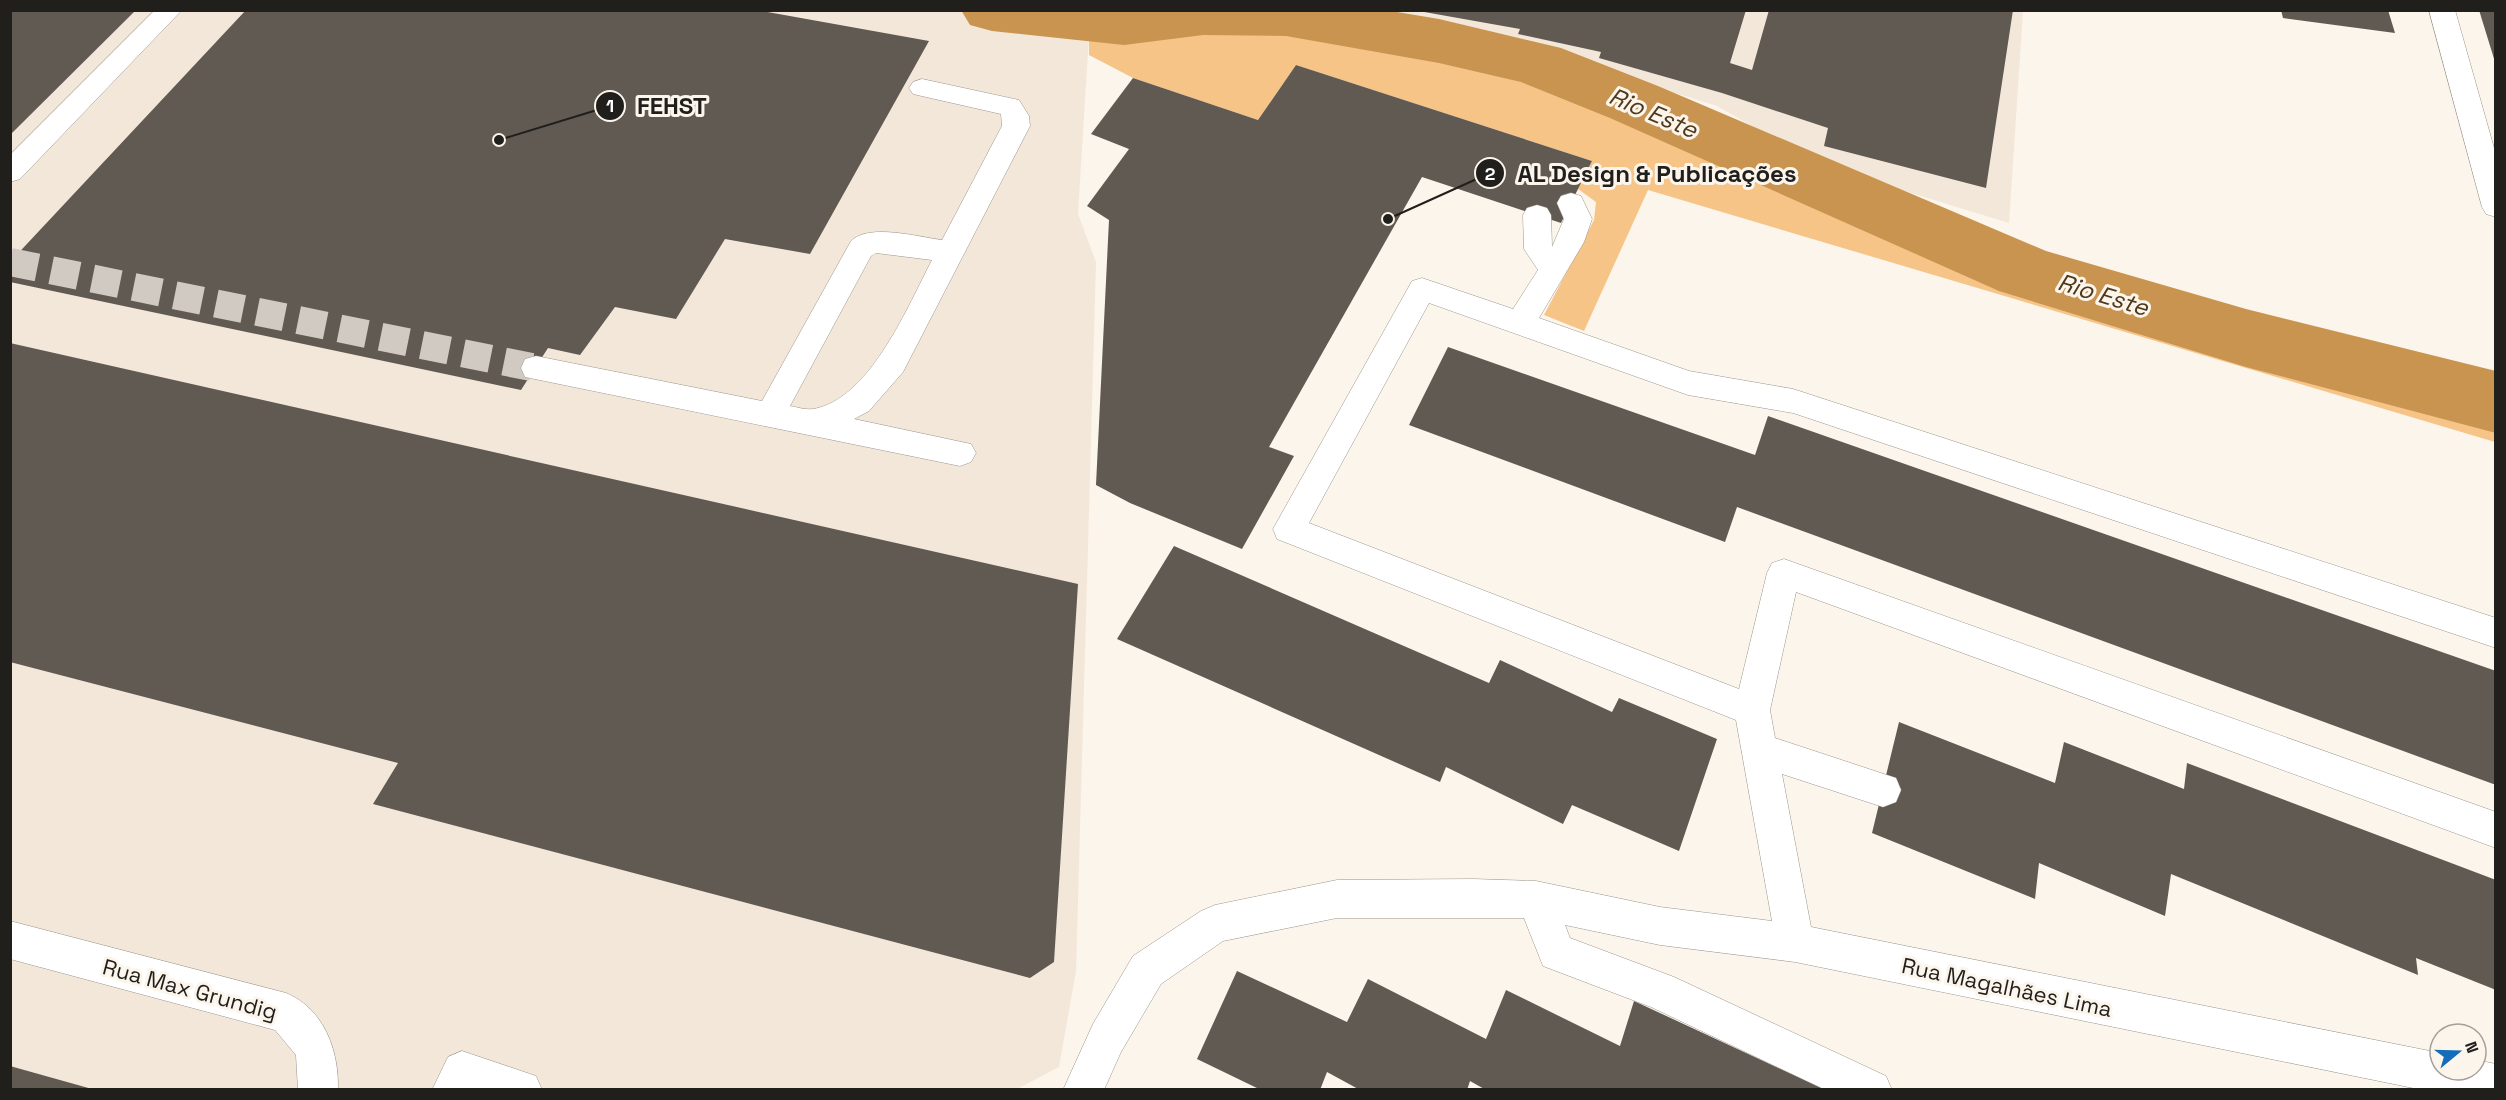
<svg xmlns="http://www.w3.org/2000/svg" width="2506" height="1100" font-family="'Space Grotesk',sans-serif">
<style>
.built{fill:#f3e7d9}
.green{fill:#f6c487}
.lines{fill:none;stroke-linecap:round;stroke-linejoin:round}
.river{fill:#c99450;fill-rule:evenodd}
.building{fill:#605a53}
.minor-tunnel{stroke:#d0cac2;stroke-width:28;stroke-dasharray:28 14;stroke-linecap:butt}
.minor-casing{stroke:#9b958d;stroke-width:1}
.minor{fill:#fff;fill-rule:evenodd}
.labels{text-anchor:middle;stroke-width:6;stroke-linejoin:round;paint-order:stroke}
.street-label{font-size:22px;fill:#211f1c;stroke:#fcf5ec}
.water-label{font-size:24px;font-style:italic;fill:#4f381b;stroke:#fcf5ec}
.leader{fill:none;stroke:#211f1c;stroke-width:2}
.callout-dot{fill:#211f1c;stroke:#fcf5ec;stroke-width:2}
.mark-label{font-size:18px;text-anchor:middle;font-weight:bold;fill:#fff}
.callout-label{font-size:24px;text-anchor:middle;font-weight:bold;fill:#211f1c;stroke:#fcf5ec;stroke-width:6;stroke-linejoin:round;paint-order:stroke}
</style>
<rect width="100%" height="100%" fill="#fcf5ec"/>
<g class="built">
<path d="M10,11H1104L1089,35L1078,214L1096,262L1076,971L1059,1067L1015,1090L11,1089Z"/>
<path d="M1323,11H2023L2009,223L1820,165L1717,106L1557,56Z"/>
</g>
<path class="green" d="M1212,23L1287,24L1406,44L1550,80L1653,127L1910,235L2087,305L2358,381L2495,416V442L1648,190L1584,331L1544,315L1594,220L1596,202L1578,189L1592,161L1296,65L1258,120L1133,78L1089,55V35L1136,40Z"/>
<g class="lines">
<path class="river" d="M961,10H1385L1439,19L1561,48L1658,86L2046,251L2246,309L2496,371V433L2246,367L1999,291L1610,118L1521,82L1439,63L1286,36L1203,35L1124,45L992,31L970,25Z"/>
</g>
<g class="building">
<path d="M10,10H136L10,135Z"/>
<path d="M246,10H757L929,41L810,254L725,239L676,319L615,307L580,355L548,348L521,390L10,282V262Z"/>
<path d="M1413,10H1746L1730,63L1752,70L1769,10H2013L1986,188L1824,146L1828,128L1722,93L1599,58L1601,52L1518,34L1520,29Z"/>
<path d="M2281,10H2388L2395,33L2283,18Z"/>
<path d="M2479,10H2496V62H2495Z"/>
<path d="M1296,65L1592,161L1561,223L1422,177L1269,447L1294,456L1242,549L1130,503L1096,485L1109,220L1087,206L1129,149L1091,134L1133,78L1258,120Z"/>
<path d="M10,343L1078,584L1054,962L1030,978L373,804L398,763L10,662Z"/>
<path d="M1448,347L1755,455L1768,416L2496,671V785L1737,507L1725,542L1409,425Z"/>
<path d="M1174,546L1489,683L1500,660L1612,712L1619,698L1717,739L1679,851L1572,805L1563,824L1446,767L1440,782L1117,639Z"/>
<path d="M1899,722L2055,783L2064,742L2184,789L2187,763L2496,880V990L2416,958L2418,975L2171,874L2165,916L2039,863L2035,899L1872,833Z"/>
<path d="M1237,971L1347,1022L1368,979L1486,1039L1506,990L1620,1046L1634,1001L1826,1090H1486L1470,1081L1467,1090H1360L1327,1072L1320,1090H1261L1197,1059Z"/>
<path d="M10,1066L92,1089V1090H10Z"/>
</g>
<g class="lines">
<path class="minor-tunnel" d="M10,262L536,368"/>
<g class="minor-casing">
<g id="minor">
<path d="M155,10H182L20,179L10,182V155Z"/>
<path d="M2429,10H2455L2496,155V217L2486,214L2482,207Z"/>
<path d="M922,79L1019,100L1029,116L1030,126L903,372L869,411L854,419L971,444L976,453L971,462L960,466L525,377L521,368L525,359L536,356L762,401L851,241C869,223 918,237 942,240L1002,126L1001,114L913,94L909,88L913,82ZM876,253L932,260C908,306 872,394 818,408C809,411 800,408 790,406L871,256Z"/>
<path d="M1571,193L1581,196L1592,219L1584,242L1539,318L1689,371L1793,389L2496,618V648L1793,413L1688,395L1429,303L1309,523L1739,689L1767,573L1772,563L1784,559L2496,812V848L1796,592L1770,710L1775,738L1896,778L1901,790L1896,802L1883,807L1782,774L1811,927L2440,1053V1070H2476V1060L2496,1064V1090H2423L1795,962L1660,945L1565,925L1570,938L1674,977L1886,1076L1892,1090H1826L1651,1007L1543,966L1524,918H1337L1223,941L1161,984L1121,1052L1104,1090H1063L1093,1024L1133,956L1201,911L1215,905L1337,880L1473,879L1536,881L1660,907L1772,921L1736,720L1277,539L1273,529L1412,281L1422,278L1513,309L1538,270L1524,249L1523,215L1527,208L1537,205L1547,208L1551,215L1552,247L1564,219L1557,203L1561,196Z"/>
<path d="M10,921L286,993C324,1009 339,1050 338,1090H298L296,1055L275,1030L10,959Z"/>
<path d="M462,1051L536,1076L542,1090H432L448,1057Z"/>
</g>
</g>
<use href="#minor" class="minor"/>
</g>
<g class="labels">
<g class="street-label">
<text transform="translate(2007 987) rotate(12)" y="8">Rua Magalhães Lima</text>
<text transform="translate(190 989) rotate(15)" y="8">Rua Max Grundig</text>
</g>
<g class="water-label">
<text transform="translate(1653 113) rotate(23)" y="8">Rio Este</text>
<text transform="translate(2103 295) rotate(17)" y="8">Rio Este</text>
</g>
</g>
<path class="leader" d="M499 140L610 106M1388 219L1490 173"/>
<g class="callout-dot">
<circle cx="499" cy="140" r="6"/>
<circle cx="1388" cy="219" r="6"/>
<circle cx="610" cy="106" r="15"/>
<circle cx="1490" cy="173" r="15"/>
</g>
<g class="mark-label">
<text x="610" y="112">1</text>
<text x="1490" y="180">2</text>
</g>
<g class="callout-label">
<text x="672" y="114">FEHST</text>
<text x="1657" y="182">AL Design &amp; Publicações</text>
</g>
<rect width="2506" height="1100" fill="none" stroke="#211f1c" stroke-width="24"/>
<g transform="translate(2458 1052) rotate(71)"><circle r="28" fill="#fcf5ec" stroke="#a49f99" stroke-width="1.5"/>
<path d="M0-4.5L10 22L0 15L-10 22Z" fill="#136dba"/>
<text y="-9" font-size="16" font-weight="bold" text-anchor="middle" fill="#211f1c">N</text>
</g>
</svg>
